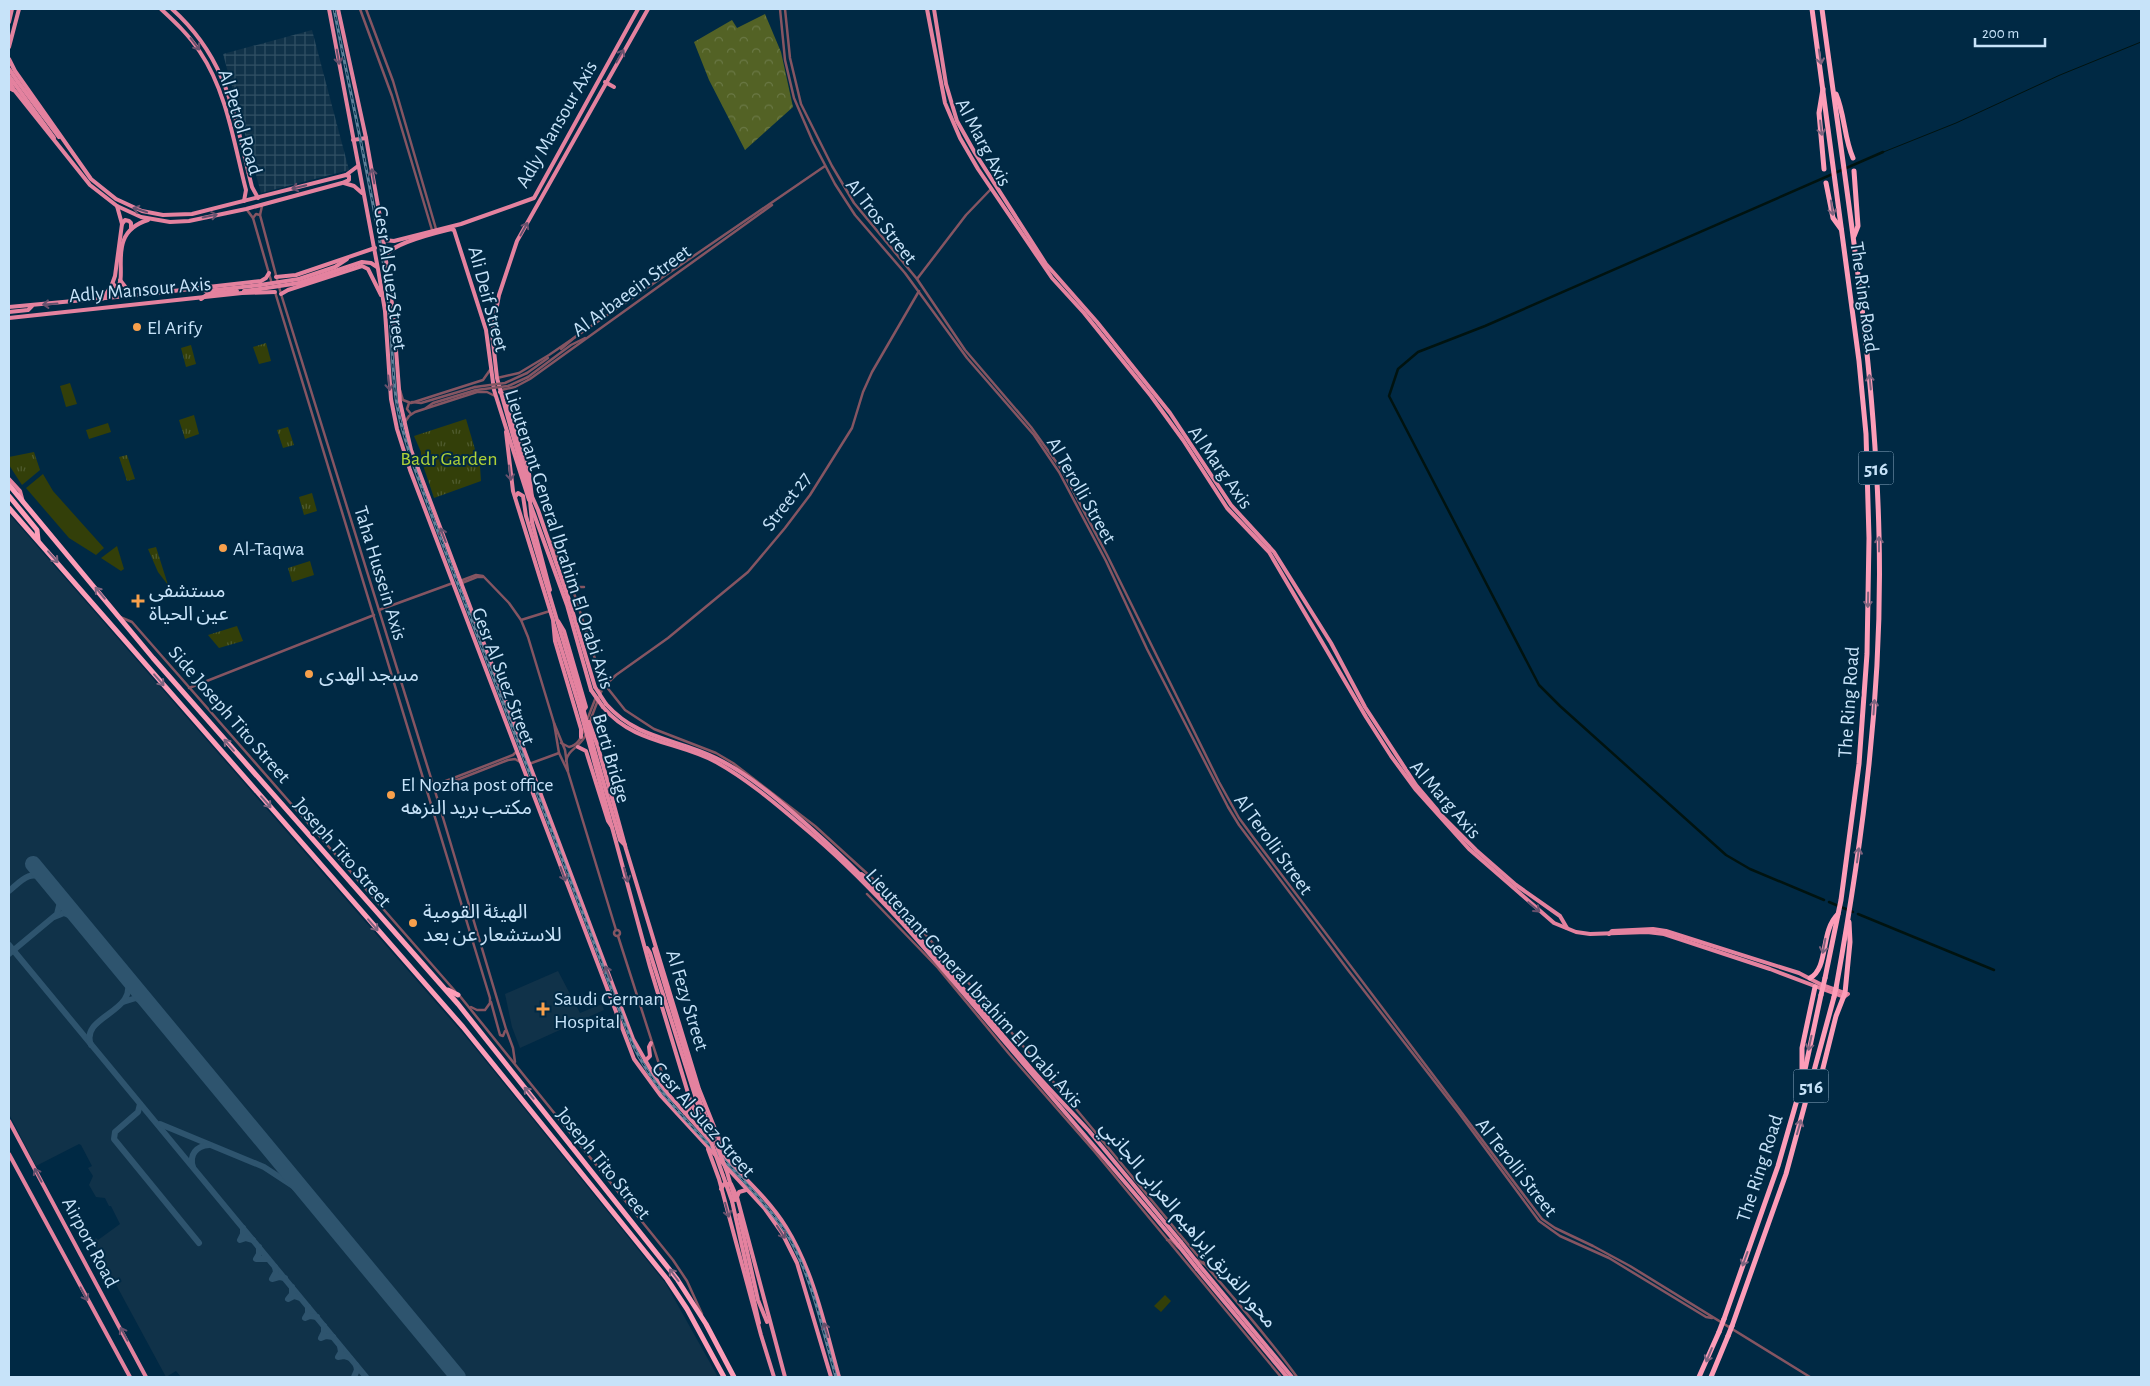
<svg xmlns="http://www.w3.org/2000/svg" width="2150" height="1386" font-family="'Alegreya Sans','Noto Sans Arabic',sans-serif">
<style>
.built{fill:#103249}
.industrial{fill:url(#industrial-grid)}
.green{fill:#333f09}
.forest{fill:url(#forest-crowns)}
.park{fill:url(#park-tufts)}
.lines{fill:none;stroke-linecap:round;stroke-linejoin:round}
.stream{stroke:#001310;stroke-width:1}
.canal{stroke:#001310;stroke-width:2.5}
.taxiway{stroke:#2e546e;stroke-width:6}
.runway{stroke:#2e546e;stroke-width:16}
.minor{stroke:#855562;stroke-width:2.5}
.major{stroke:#e4829f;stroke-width:4}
.highway{stroke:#fd9db8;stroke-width:5}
.rail-casing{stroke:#5d8099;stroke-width:3}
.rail{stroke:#002944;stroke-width:1;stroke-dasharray:4;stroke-linecap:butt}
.minor-bridge{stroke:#855562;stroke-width:2.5}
.major-bridge{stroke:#e4829f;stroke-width:4}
.highway-bridge{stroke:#fd9db8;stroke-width:5}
.oneway{stroke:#67516d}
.oneway2{stroke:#7e637e}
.poi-dot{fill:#f8a04b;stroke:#002944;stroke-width:2}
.labels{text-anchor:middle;stroke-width:4;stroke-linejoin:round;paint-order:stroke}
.shield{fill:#002944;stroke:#8babc3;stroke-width:1}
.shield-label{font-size:19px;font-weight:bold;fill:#c7e3f9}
.street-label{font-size:20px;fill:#c7e3f9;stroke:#002944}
.poi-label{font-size:20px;fill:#c7e3f9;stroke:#002944;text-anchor:start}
.park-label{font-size:20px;fill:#aed138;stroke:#002944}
</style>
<defs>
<pattern id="industrial-grid" width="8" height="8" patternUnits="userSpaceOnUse" patternTransform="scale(1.25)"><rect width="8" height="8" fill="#103249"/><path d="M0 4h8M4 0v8" fill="none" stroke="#315064"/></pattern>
<pattern id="forest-crowns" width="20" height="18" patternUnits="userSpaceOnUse" patternTransform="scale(1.25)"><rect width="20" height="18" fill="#536225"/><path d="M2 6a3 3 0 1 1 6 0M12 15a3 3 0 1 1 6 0" fill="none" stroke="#6a7845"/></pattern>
<pattern id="park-tufts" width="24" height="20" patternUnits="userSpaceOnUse" patternTransform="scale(1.25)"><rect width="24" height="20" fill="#333f09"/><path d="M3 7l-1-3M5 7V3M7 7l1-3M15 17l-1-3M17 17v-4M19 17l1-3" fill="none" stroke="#4f5b2e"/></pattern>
</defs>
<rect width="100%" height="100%" fill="#002944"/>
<g class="built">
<path d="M9,514L466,1037L666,1284L718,1377H181L176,1371L166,1377L93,1242L96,1238L98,1240L120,1224L111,1206H109L105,1198L96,1197L89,1185L93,1176L88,1168L92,1166L81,1145L79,1144L36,1166L9,1114Z"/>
<path d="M558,971L580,1013L602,1004L604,1010L520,1048L512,1027L505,994Z"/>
</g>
<path class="industrial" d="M312,30L349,170L261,193L223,54Z"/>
<g class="green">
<path d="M70,383L77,404L66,407L60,386Z"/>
<path d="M108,423L111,432L89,439L86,430Z"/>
<path d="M43,474L53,491L104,548L96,555L69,538L26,488Z"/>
<path d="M117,546L124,569L121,571L101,558Z"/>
<path d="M1165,1295L1171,1301L1161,1312L1154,1306Z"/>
</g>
<path class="forest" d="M765,14L781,52L793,107L745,150L709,80L694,42L732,20L737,28Z"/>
<g class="park">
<path d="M266,343L271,361L259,364L253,347Z"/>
<path d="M191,345L196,364L186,367L181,348Z"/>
<path d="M194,415L199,434L185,439L179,420Z"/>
<path d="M466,419L480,466L481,481L434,498L421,459V452L414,436Z"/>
<path d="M288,427L294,445L283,448L277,430Z"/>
<path d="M34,452L40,470L22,485L9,465V457Z"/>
<path d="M127,455L135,479L127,481L119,457Z"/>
<path d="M312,493L317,511L304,515L299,497Z"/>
<path d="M156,547L168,585L158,572L148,549Z"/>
<path d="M310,561L314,575L292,582L288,568Z"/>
<path d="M237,626L243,641L219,648L208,635Z"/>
</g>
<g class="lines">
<path class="stream" d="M1881,153L1956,123L2060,75L2141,42"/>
<g class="canal">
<path d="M1824,900L1750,869L1726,855L1560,706L1539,685L1389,396L1398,369L1418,352L1485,326L1883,152"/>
<path d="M1829,902L1853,912"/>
<path d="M1858,914L1994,970"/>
</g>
<g class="taxiway">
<path d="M9,891C20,882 31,868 45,880"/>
<path d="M54,917L64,913L78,919"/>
<path d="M9,945L366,1377"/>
<path d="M9,954L57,914L60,902L58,896"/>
<path d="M123,1002L136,998L148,1004"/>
<path d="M91,1045C79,1015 141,1013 126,977"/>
<path d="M140,1104L138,1112L115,1132L114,1139L199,1243"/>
<path d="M160,1124L264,1167L293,1186L315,1205"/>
<path d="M193,1167C189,1155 196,1146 209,1145"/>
<path d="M243,1228V1234L240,1240L246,1238L253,1240"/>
<path d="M259,1247V1254L256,1259H268"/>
<path d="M275,1267L276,1272L272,1279L279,1277L285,1278"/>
<path d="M292,1287V1294L288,1299L294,1296L300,1298"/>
<path d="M308,1307V1313L305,1318L310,1316L317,1317"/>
<path d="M324,1326V1332L321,1338L326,1336L333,1337"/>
<path d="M340,1346L341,1352L338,1357L344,1356L350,1358"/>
<path d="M439,1355L453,1377"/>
<path d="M354,1377L357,1370L356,1365"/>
</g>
<path class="runway" d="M33,864L458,1377"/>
<g class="minor">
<path d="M360,9L392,96L432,230"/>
<path d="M366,9L393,81L436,229"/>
<path d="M780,9L785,60L794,98L813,142L835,184L855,215L905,273L967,358L1034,435L1059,472L1106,561L1147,649L1228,807L1239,825L1348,970L1459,1113L1539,1221L1560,1236L1609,1258L1706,1317L1712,1318"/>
<path d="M785,9L790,58L801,104L832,166L854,203L917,279L965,350L1031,427L1062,470L1107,555L1219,782L1239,818L1253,837L1542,1219L1555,1228L1593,1246L1630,1266L1810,1377"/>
<path d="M262,206L260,215L281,294L435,791L506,1029L513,1048L515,1062"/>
<path d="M247,210L253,218L272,284"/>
<path d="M253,218L256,214L260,215"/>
<path d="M917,279L966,215L991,189"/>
<path d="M275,292L490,998V1003L485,1010H477L471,1007"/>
<path d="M561,349L581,332"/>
<path d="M527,373L548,358"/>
<path d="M528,377L571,345L585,338"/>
<path d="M497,378L519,373L549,355L825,166"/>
<path d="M400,390L403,400L411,403L483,380L490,370"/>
<path d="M501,390L515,387L530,379L772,205"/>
<path d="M412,402L421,403L475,387"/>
<path d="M409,403L407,409L411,414"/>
<path d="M426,408L433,403L476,390"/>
<path d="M405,422L409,416L415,412L477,392H487L495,396"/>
<path d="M550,540L575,596L602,681L625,710L654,729L716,753L733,763L815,826L883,888"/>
<path d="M460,581L476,575L483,576L509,603L521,620L528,637L554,723L559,753L568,772L616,930"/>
<path d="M462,583L477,577H483"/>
<path d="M572,587H584"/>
<path d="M379,610L453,583"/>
<path d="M120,617L132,622L455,991"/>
<path d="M521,620L550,611"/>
<path d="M189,688L374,615"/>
<path d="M598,692L616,675L668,638L748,572L785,528L810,495L852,428L863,392L872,372L919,291"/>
<path d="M587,720L596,697"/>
<path d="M590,721L603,687"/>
<path d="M554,723L565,750L568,771"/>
<path d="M561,743L569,747C579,745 581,737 585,727"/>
<path d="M566,761C568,749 581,747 586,734"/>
<path d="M529,764L559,753"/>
<path d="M433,783L438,784L513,755L517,751"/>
<path d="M435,790L439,787L508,760L515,759L520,762"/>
<path d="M867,894L938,968L1010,1055L1094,1151L1281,1377"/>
<path d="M888,894C989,1002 1083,1117 1177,1231C1217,1280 1260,1326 1297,1377"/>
<circle cx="617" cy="933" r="3"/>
<path d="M618,936L668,1092"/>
<path d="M459,995L673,1260L687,1281L702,1314"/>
<path d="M491,1002L500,1035L503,1036L505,1031"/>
<path d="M1167,1240H1171L1179,1248"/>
<path d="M1195,1259L1206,1265"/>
</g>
<g class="major">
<path d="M161,9C175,22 189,35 200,52C227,92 234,144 246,190L244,201"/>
<path d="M172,9C229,60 234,116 252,187L258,198"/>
<path d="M329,9L378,269L385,311L391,399L397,429L410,470L634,1059L661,1096L765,1209L782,1233L797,1263L831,1377"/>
<path d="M338,9L366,138L380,217L393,311L400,402L411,450L633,1039L659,1084L710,1141"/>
<path d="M927,9L945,103L960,138L978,169L1052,278L1084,313L1151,396L1183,440L1227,508L1269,552L1366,717L1391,756L1416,790L1469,849L1554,923L1576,932L1590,934L1647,932L1664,934L1770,969L1844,997L1848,994"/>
<path d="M934,9L946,84L957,121L975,153L1046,264L1097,322L1170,413L1231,505L1274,552L1331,643L1365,707L1416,785L1444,818L1476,850L1516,885L1560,916L1567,928"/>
<path d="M9,22L12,9"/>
<path d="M9,47L19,9"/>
<path d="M9,59L15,71L91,179L116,199L142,211L163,215L192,214L346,175L358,166"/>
<path d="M9,76L54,138"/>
<path d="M9,81L14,90"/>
<path d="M18,82L59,137"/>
<path d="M605,82L614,87"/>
<path d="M9,88L15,91L90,185L117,206L141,217L170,222L189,221L246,209L342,183L349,180V176L346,175"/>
<path d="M353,140L366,138"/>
<path d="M344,183L354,186L362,193"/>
<path d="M122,224L125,220L129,221L131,223V228"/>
<path d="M384,240L394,241L461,224L534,198L638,9"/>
<path d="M386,255C395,242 435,233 451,229L454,230L486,330L494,390L529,500"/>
<path d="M276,277L296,275L375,248"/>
<path d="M299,279L335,267L347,259"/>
<path d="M120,280L127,289L137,295"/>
<path d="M299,283L362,262L371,263L377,267"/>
<path d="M113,284L117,288C129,276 105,233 148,220"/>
<path d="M198,288L206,291L260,285"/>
<path d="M244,291L260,289"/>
<path d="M281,294L288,290L362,266L368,269L381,295"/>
<path d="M102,299L111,287L115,276L122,224L117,206"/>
<path d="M201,299L208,294L237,291"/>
<path d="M9,307L138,295L261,281L266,278L269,273"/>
<path d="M9,312L28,310L32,306"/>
<path d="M9,318L242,293L275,292"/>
<path d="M500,392L507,397L528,466L532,497"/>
<path d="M507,406L528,480"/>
<path d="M506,432L513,491L553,620L555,641L581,729V737"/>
<path d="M9,479L20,491L23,502"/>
<path d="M515,497L518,493L523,496L526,516L582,704"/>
<path d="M531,506L567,605L591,690"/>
<path d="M532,522L550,590"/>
<path d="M558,621L564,631L586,707L583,711"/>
<path d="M554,625L579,706"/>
<path d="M595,687L570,603L538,510L526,483L497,378L492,333L499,295L517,241L648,9"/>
<path d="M606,704C638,740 676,738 716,758C751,775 786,806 815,832C895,903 960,986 1029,1066C1048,1088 1069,1109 1089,1131C1120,1168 1150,1205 1181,1242"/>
<path d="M603,707C634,744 677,741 716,762C752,782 784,811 815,837C883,896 940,966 998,1034C1058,1105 1119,1174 1178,1245"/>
<path d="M589,722L598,747L626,849L699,1089L727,1159"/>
<path d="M578,747L586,751L608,821L612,827"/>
<path d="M594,749L620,840L625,845"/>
<path d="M591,750L650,967L691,1103L689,1109L685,1113"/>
<path d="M861,874L889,894"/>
<path d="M1609,934L1612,931L1653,929L1666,931L1799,973L1822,985L1847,994"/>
<path d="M647,948L650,953L697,1102"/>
<path d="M654,949L700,1102"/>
<path d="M645,1061L650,1056L649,1047L651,1043"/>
<path d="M692,1105L696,1113L704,1112"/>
<path d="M9,1121L146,1377"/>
<path d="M708,1149L719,1179L761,1335L774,1377"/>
<path d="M718,1150C741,1175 768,1198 786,1227C814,1272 825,1327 839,1377"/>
<path d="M9,1154L130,1377"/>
<path d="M721,1189L724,1184H731L736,1195"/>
<path d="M746,1190L739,1192L737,1197L785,1377"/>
<path d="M732,1201L759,1323"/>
<path d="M739,1215L758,1300L767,1322"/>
<path d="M1200,1266L1292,1377"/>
<path d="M1197,1269L1287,1377"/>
</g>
<g class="highway">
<path d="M1812,9L1859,361L1866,434L1869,538L1867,654L1859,764L1841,900L1825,978"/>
<path d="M1822,9C1845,184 1875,358 1879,535C1883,688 1863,839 1836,988"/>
<path d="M1823,89L1819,113L1824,169"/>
<path d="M1836,94C1845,115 1844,138 1853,158"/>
<path d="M1854,171L1858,226L1854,236"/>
<path d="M1826,183L1833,218L1841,229"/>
<path d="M9,485L153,658L458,1004L677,1279L706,1324L734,1377"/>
<path d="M9,496L37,530L38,540"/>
<path d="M9,508L463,1027L667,1279L687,1309L724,1377"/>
<path d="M1810,978C1829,968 1820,931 1838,914"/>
<path d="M448,990L458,995"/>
<path d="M1802,1075V1048L1815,987"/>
<path d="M1812,1089L1822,1072L1836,1016L1845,993L1850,942L1849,922"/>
<path d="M1724,1319L1778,1166L1803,1079L1821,995"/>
<path d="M1732,1326L1786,1174L1834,997"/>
<path d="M1699,1377L1719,1332"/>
<path d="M1711,1377L1728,1336"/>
</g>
<g class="rail-casing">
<path id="rail" d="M334,9C351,97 371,184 385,273C393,316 390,361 397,405C404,443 419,480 432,516L632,1043C657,1097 704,1138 744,1181C758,1197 773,1213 785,1231C812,1274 822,1329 836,1377"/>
</g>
<use href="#rail" class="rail"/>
<g class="minor-bridge">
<path d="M475,387L505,383L527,373"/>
<path d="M476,390L508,386L528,377"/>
</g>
<g class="major-bridge">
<path d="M9,69L18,82"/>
<path d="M260,285L299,279"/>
<path d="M260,289L299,283"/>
<path d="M528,480L532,522"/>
<path d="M595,687L606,704"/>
<path d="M591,690L603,707"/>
<path d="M582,704L594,749"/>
<path d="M579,706L591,750"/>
<path d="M697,1102L732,1201"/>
<path d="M700,1102L727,1172L735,1200"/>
<path d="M1181,1242L1200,1266"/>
<path d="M1178,1245L1197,1269"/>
</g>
<g class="highway-bridge">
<path d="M1821,995L1825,978"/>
<path d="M1834,997L1836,988"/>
<path d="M1719,1332L1724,1319"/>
<path d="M1728,1336L1732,1326"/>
</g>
</g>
<defs><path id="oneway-shaft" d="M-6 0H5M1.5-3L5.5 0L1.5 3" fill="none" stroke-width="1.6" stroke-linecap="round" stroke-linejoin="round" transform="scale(1.25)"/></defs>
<g class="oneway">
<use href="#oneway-shaft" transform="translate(195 44) rotate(53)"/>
<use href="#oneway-shaft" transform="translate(620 56) rotate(-60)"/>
<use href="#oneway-shaft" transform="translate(338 57) rotate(80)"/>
<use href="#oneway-shaft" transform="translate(373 176) rotate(-100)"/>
<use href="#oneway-shaft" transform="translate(299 187) rotate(166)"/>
<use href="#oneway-shaft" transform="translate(140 210) rotate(-162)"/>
<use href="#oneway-shaft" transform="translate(210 216) rotate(-12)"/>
<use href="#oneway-shaft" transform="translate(524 229) rotate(-61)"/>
<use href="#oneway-shaft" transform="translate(50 304) rotate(176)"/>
<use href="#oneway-shaft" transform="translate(389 383) rotate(84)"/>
<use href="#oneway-shaft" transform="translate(510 473) rotate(83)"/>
<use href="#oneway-shaft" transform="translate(443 535) rotate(-111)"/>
<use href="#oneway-shaft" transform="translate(563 874) rotate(70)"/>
<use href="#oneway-shaft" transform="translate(626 875) rotate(75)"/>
<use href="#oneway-shaft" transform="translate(1534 907) rotate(40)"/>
<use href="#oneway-shaft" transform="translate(608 973) rotate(-112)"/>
<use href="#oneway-shaft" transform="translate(38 1175) rotate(-118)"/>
<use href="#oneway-shaft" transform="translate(727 1210) rotate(75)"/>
<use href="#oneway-shaft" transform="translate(781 1232) rotate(57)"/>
<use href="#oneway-shaft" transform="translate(84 1294) rotate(62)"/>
<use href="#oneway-shaft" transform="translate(826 1330) rotate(-107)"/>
<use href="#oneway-shaft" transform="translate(124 1334) rotate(-118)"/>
</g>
<g class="oneway2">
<use href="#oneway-shaft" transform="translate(1820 57) rotate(81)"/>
<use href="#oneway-shaft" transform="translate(1821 128) rotate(83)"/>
<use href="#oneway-shaft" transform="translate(1832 208) rotate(82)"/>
<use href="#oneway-shaft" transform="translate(1870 382) rotate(-96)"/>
<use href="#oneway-shaft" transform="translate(1879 544) rotate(-90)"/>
<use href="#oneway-shaft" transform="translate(53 557) rotate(49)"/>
<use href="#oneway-shaft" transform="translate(100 593) rotate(-130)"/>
<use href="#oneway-shaft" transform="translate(1868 600) rotate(91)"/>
<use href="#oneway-shaft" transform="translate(159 680) rotate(49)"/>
<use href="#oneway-shaft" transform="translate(1874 707) rotate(-86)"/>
<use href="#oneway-shaft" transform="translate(229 745) rotate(-131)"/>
<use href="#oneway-shaft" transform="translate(266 802) rotate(49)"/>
<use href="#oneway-shaft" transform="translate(1858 855) rotate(-82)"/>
<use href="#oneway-shaft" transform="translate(373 925) rotate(49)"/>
<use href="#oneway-shaft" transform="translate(1824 946) rotate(101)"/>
<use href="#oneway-shaft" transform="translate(1810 1043) rotate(102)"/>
<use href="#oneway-shaft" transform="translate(529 1093) rotate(-129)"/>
<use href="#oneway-shaft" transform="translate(1799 1127) rotate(-74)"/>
<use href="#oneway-shaft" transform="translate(1745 1259) rotate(110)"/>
<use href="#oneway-shaft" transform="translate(674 1275) rotate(-127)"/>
<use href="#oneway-shaft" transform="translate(1709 1355) rotate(113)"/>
</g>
<g class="poi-dot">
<circle cx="137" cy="327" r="5"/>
<circle cx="223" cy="548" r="5"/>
<path d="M135.5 593.5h5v5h5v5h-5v5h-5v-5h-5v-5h5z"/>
<circle cx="309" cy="674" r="5"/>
<circle cx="391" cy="795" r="5"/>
<circle cx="413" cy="923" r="5"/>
<path d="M540.5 1001.5h5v5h5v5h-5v5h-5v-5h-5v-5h5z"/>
</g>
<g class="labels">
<g class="shield">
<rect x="1858.5" y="451.5" width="35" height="33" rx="4"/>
<rect x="1793.5" y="1069.5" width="35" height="33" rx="4"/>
</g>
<g class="shield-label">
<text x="1876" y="475">516</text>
<text x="1811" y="1093">516</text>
</g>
<g class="street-label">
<text transform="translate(241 122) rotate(73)" y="7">Al Petrol Road</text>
<text transform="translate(556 124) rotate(-60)" y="7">Adly Mansour Axis</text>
<text transform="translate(984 142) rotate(62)" y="7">Al Marg Axis</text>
<text transform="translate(882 221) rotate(52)" y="7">Al Tros Street</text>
<text transform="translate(391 278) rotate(82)" y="7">Gesr Al Suez Street</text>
<text transform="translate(140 289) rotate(-5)" y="7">Adly Mansour Axis</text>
<text transform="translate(631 290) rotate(-36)" y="7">Al Arbaeein Street</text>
<text transform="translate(1865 297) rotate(82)" y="7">The Ring Road</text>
<text transform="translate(489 299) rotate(75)" y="7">Ali Deif Street</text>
<text transform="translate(1221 467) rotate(55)" y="7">Al Marg Axis</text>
<text transform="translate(1082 490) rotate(60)" y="7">Al Terolli Street</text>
<text transform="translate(786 501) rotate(-53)" y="7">Street 27</text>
<text transform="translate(560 539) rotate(72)" y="7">Lieutenant General Ibrahim El Orabi Axis</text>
<text transform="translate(381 573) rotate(73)" y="7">Taha Hussein Axis</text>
<text transform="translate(504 676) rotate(69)" y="7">Gesr Al Suez Street</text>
<text transform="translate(1848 702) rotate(-86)" y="7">The Ring Road</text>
<text transform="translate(230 714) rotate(49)" y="7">Side Joseph Tito Street</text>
<text transform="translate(612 758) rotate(74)" y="7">Berti Bridge</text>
<text transform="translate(1446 799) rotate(49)" y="7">Al Marg Axis</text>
<text transform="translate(1274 844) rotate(54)" y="7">Al Terolli Street</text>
<text transform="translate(343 852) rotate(49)" y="7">Joseph Tito Street</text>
<text transform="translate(975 988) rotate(48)" y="7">Lieutenant General Ibrahim El Orabi Axis</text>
<text transform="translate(688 1000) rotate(73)" y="7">Al Fezy Street</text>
<text transform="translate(704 1119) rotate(49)" y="7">Gesr Al Suez Street</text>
<text transform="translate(604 1163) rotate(51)" y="7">Joseph Tito Street</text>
<text transform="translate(1517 1167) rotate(52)" y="7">Al Terolli Street</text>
<text transform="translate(1759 1168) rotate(-72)" y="7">The Ring Road</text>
<text transform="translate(1189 1224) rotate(50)" y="7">محور الفريق إبراهيم العرابى الجانبي</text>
<text transform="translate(91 1242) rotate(62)" y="7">Airport Road</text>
</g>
<g class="poi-label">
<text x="147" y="334">El Arify</text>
<text x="233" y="555">Al-Taqwa</text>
<text x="149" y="597">مستشفى<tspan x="149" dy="23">عين الحياة</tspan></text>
<text x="319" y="681">مسجد الهدى</text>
<text x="401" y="791">El Nozha post office<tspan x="401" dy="23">مكتب بريد النزهه</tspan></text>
<text x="423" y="918">الهيئة القومية<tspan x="423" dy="23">للاستشعار عن بعد</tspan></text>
<text x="554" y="1005">Saudi German<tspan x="554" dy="23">Hospital</tspan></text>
</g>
<g class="park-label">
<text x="449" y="465">Badr Garden</text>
</g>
</g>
<rect width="2150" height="1386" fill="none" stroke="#c7e3f9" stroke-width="20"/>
<path d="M1975 38v8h70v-8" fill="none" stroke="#c7e3f9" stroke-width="2.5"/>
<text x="1982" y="38" font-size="15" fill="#c7e3f9" stroke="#002944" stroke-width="4" paint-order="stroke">200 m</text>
</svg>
